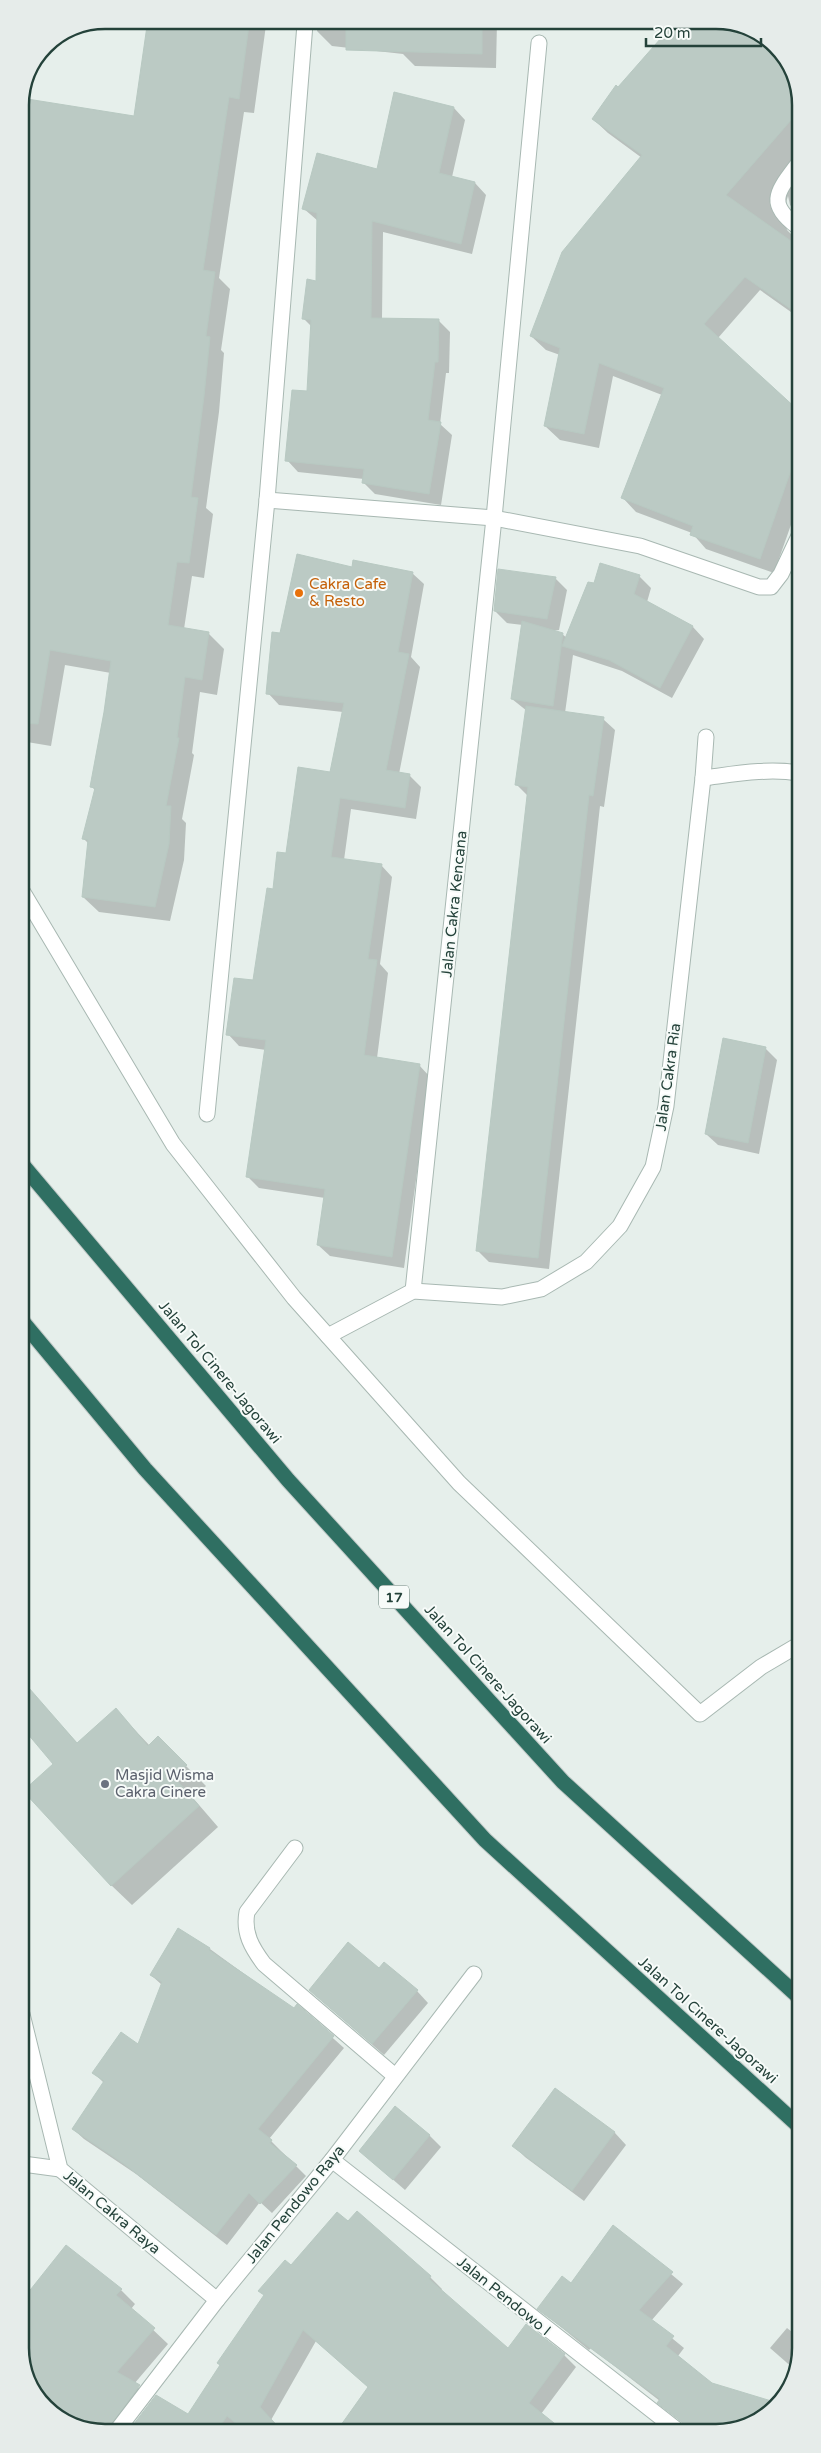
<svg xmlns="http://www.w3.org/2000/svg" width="821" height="2453" font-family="'Varela Round',sans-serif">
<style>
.shadow{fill:#0003}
.building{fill:#bbcac4;stroke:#b8c9c2}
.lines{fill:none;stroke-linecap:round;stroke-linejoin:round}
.minor-casing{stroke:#a8b8b2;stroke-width:17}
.highway-casing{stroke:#c2cac8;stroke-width:17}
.minor{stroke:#fff;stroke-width:15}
.highway{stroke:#2f6f62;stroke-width:15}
.food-dot{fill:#e8710a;stroke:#f7fbf9;stroke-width:2}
.worship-dot{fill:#6b7280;stroke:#f7fbf9;stroke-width:2}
.labels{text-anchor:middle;stroke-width:4;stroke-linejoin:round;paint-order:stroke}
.shield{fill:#f7fbf9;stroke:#637a73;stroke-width:1}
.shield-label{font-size:14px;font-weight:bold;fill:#24423a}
.food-label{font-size:15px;fill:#c56008;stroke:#f7fbf9;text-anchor:start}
.street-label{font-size:15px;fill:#24423a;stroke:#f7fbf9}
.worship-label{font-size:15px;fill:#5b616d;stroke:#f7fbf9;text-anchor:start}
.rim{fill:none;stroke:#24423a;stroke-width:2.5}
</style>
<rect width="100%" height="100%" fill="#e6efeb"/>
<g class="shadow">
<path d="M722,20L772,41L798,83V213L790,205L788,196L783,212L787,230L792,235L798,236V317L760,290L718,338L799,413V462L794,469L799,473V502L774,573L706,549L692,533L636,512L622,497L662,395L613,376L599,448L560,440L545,426L560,355L546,350L531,336L642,158L608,133L593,119L677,21Z"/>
<path d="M497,22L496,68L415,66L403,54L332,46L317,31L318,24Z"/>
<path d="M266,25L254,113L244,112L219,278L230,289L221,350L224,353L219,412L206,508L213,514L204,578L192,576L184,629L208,633L224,649L217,695L200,692L192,753L194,755L182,819L186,823L184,860L170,921L99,912L83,897L89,844L84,839L96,791L91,786L111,673L65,665L51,746L21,741L20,100L135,118L149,26Z"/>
<path d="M454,108L465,120L452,177L475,183L486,195L472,254L383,232L382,319L438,320L450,332L449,373H446L440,424L452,435L441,505L375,494L363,482L364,479L298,472L287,460L308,393L311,326L303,318L317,282L318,221L303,208L378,170Z"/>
<path d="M353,568L412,573L424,584L411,657L420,667L399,774L409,775L421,787L416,819L351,809L344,860L381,865L392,877L380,964L388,973L377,1058L419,1065L430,1077L404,1268L330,1256L318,1245L325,1198L259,1188L248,1177L266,1050L239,1046L228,1034L254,982L274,890L287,855L331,773L343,712L279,705L268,693L281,634Z"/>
<path d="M639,576L651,588L647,602L693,627L704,639L672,698L622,671L573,655L565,713L603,719L615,730L604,807L600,806L549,1269L489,1262L477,1250L528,796L516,784L527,711L512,699L523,625L507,623L495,611L555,578L567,590L559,630L551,631L562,634L567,638L595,584Z"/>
<path d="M765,1048L777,1060L759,1154L718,1145L706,1134Z"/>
<path d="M30,1692L78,1744L116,1710L150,1746L158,1738L206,1786L193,1798L218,1827L132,1905L111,1885L54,1764Z"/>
<path d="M178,1930L210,1949L294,2010L297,2006L344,2048L269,2139L306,2176L272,2213L260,2202L227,2245L136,2174L84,2139L73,2129L104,2083L94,2073L139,2046L162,1985L151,1975Z"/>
<path d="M310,1990L417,1991L428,2003L384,2055Z"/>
<path d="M555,2090L615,2133L626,2145L584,2201L525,2157L513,2145Z"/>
<path d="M429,2135L441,2147L405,2190L360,2151Z"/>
<path d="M357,2212L430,2277L442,2289L441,2291L508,2350L564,2355L576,2367L541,2414L369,2387L316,2341L271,2420L282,2432L148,2433L188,2416L291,2267L348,2223Z"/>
<path d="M613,2226L683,2284L651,2321L684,2348L678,2356L712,2384L777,2404L738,2430H686L687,2427L659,2402L660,2401L591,2348L589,2350L539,2309L572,2284Z"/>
<path d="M121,2290L135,2304L131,2309L168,2344L134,2384L147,2396L113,2433H99L49,2412L23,2370V2305L31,2295Z"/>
<path d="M787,2328L801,2339V2348L794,2369L770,2348Z"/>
</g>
<g class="building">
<path d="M722,20L772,41L798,83V112L726,195L798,246V314L745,277L704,324L799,411V447L760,559L690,535L693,526L621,498L664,388L599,363L584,434L544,426L560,348L530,336L562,252L642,155L592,119L616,85L618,87L676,21Z"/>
<path d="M482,22V54L346,50V24Z"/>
<path d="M249,25L239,99L229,97L203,270L215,272L206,336L210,337L204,396L191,497L198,498L189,563L177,562L168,625L209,632L202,680L185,677L177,738H179L166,806H171L169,844L155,907L82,897L88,840L82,839L95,788L90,787L104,712L111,661L50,650L38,724L21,723L20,100L21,98L134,116L147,26Z"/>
<path d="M394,92L454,107L439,173L475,182L461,244L372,221L371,318L439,319L438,362H435L428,420L441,422L429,494L362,483L364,469L285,461L292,390L307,391L311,320L302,319L307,279L316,281L317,213L302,209L317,153L377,169Z"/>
<path d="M297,554L352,567L353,560L413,572L398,652L409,654L386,770L410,774L405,808L340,798L331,857L382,864L368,959L377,960L364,1055L420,1064L392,1257L317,1245L325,1189L246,1177L266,1040L226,1035L234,978L253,980L267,888L273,889L277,852L286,853L298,767L330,772L344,703L266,694L272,632L280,633Z"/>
<path d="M600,563L640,575L634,594L693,626L660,688L609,660L562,646L588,582L594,583Z"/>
<path d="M498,569L556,577L547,619L494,611Z"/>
<path d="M522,621L563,633L553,706L511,699Z"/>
<path d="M526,706L604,717L593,796L589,795L538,1258L476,1251L528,787L515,785Z"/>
<path d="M723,1038L766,1047L748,1143L705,1134Z"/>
<path d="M22,1680L77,1743L116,1708L148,1746L158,1736L187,1765L174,1777L199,1806L111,1886L23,1791L53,1764L22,1727Z"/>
<path d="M178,1928L210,1948L209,1950L294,2008L297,2004L334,2036L258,2129L272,2140L270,2143L297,2165L260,2204L249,2193L216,2235L124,2164L72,2129L104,2081L92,2073L121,2032L138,2044L162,1982L150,1975Z"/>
<path d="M348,1942L379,1968L384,1962L418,1990L372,2044L309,1990Z"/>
<path d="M555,2088L615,2132L572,2191L512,2146Z"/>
<path d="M395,2106L430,2135L393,2180L359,2151Z"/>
<path d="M357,2211L431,2276L429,2279L508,2348L526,2324L565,2354L529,2403L564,2431L336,2432L368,2387L303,2330L260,2407L283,2432H246L227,2416L217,2431L218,2432L127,2433L156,2395L188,2414L220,2365L217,2363L264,2295L258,2291L285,2260L291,2265L337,2212L348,2221Z"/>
<path d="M613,2225L673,2272L639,2310L674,2336L666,2346L712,2383L778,2403L738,2430H687L683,2423L657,2403L660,2399L537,2309L562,2276L571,2283Z"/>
<path d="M66,2245L122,2289L116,2295L155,2328L117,2372L140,2385L106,2433H99L49,2412L23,2370V2299Z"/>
</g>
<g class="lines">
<g class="minor-casing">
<g id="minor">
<path d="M798,164C778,191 765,203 798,227"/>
<path d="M267,500L494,518L640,546L759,587H771L781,574L799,536"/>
<path d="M703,778C735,774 767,768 799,773"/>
<path d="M21,889L173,1144L294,1298L459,1483L700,1714L761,1667L800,1644"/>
<path d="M207,1114L267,500L305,24"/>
<path d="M413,1291L494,518L539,43"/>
<path d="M328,1336L413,1291L502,1297L541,1289L586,1262L620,1226L653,1167L666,1106L703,778L706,737"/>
<path d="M295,1848L247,1912C243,1933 252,1948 264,1964L395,2076"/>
<path d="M22,2014L60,2169L217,2300"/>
<path d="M332,2160L677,2430"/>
<path d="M23,2164L60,2169"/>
<path d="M115,2433L217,2300L332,2160L474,1974"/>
</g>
</g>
<g class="highway-casing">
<g id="highway">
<path d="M21,1163L288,1480L563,1782L801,1999"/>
<path d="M22,1321L145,1469L485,1840L801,2128"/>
</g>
</g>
<use href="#minor" class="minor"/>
<use href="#highway" class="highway"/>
</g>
<circle class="food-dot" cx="299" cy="593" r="5"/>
<circle class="worship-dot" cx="105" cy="1784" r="5"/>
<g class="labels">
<rect class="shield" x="379" y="1585.5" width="30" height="23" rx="4"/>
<g class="shield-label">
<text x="394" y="1602">17</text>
</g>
<g class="food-label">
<text x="309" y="589">Cakra Cafe<tspan x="309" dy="17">&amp; Resto</tspan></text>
</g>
<g class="street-label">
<text transform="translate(454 904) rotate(-84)" y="5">Jalan Cakra Kencana</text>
<text transform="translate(668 1077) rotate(-82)" y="5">Jalan Cakra Ria</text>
<text transform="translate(220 1372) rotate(50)" y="5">Jalan Tol Cinere-Jagorawi</text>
<text transform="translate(488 1674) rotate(48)" y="5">Jalan Tol Cinere-Jagorawi</text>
<text transform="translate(708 2020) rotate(42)" y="5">Jalan Tol Cinere-Jagorawi</text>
<text transform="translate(295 2204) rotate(-51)" y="5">Jalan Pendowo Raya</text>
<text transform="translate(112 2212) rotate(40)" y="5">Jalan Cakra Raya</text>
<text transform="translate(504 2296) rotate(39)" y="5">Jalan Pendowo I</text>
</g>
<g class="worship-label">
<text x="115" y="1780">Masjid Wisma<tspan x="115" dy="17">Cakra Cinere</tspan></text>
</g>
</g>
<path d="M0 0H821V2453H0ZM105 29H716A76 76 0 0 1 792 105V2348A76 76 0 0 1 716 2424H105A76 76 0 0 1 29 2348V105A76 76 0 0 1 105 29Z" fill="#e6ecea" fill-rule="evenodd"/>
<path class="rim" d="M105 29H716A76 76 0 0 1 792 105V2348A76 76 0 0 1 716 2424H105A76 76 0 0 1 29 2348V105A76 76 0 0 1 105 29Z"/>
<path d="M646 38v8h115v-8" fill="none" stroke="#24423a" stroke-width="2.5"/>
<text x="654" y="38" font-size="15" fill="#24423a" stroke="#f7fbf9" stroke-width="4" paint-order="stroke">20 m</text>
</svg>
